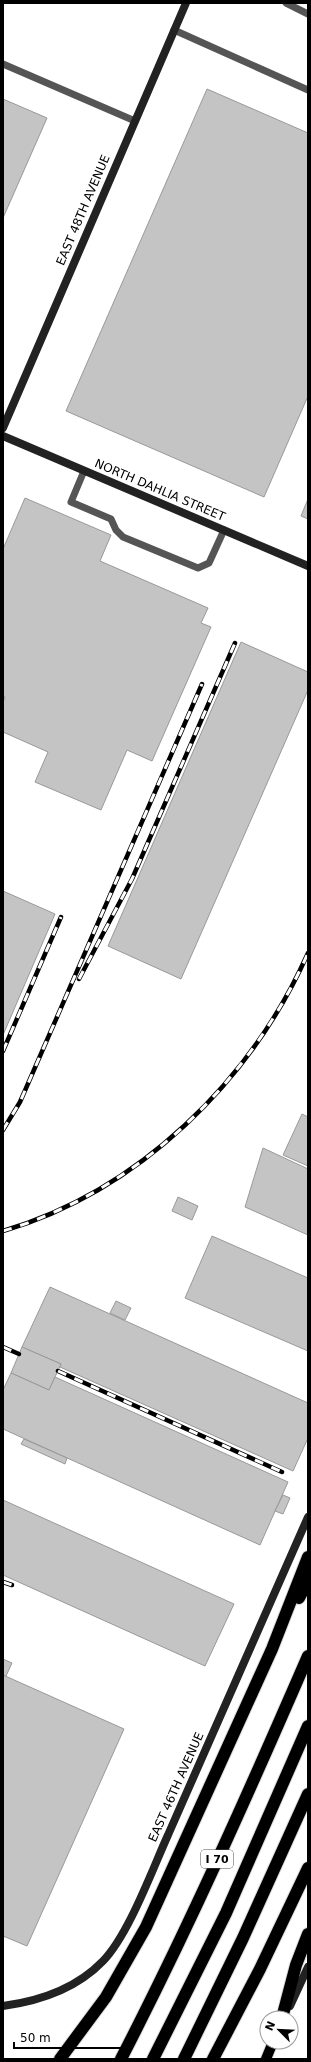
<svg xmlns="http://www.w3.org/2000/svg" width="311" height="2062" font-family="'DejaVu Sans',sans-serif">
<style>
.building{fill:#c4c4c4;stroke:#999}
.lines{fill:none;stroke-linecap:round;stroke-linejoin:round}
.primary-casing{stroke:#dbdbdb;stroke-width:12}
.highway-casing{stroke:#dbdbdb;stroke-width:14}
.lane{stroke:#555;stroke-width:7}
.secondary{stroke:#222;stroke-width:8}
.primary{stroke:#000;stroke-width:10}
.highway{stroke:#000;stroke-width:12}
.rail-casing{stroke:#000;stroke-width:4.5}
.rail{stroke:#fff;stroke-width:3;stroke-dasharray:9;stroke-linecap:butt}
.labels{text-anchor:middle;stroke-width:3.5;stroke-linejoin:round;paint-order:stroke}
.shield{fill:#fff;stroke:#4c4c4c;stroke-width:1}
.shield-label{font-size:11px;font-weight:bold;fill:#000}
.street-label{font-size:12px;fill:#000;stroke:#fff}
</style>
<rect width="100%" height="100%" fill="#fff"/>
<g class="building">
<path d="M207,89L308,133V396L264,497L66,411Z"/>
<path d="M3,99L47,118L3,218Z"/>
<path d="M25,498L111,535L100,561L208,608L201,623L211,627L152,761L127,750L101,810L35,782L48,752L3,732V702L5,697L3,696V549Z"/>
<path d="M308,499V519L301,516Z"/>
<path d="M241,642L308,672V690L181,979L108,946Z"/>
<path d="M3,891L55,914L3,1035Z"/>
<path d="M302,1114L308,1117V1166L283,1155Z"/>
<path d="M263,1148L308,1169V1235L245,1207Z"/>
<path d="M178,1197L198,1206L192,1220L172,1211Z"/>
<path d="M212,1236L308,1278V1351L185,1298Z"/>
<path d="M50,1287L308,1403V1438L293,1471L60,1367L61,1364L22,1347Z"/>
<path d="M116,1301L131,1308L125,1320L110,1313Z"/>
<path d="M22,1347L61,1364L49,1390L11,1373Z"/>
<path d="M11,1373L49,1390L55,1377L288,1482L260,1545L3,1429V1390Z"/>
<path d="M24,1439L67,1458L65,1464L21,1444Z"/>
<path d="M283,1495L290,1498L283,1514L275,1511Z"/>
<path d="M3,1500L234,1604L205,1666L3,1575Z"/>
<path d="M3,1659L12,1663L6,1676L3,1675Z"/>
<path d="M3,1675L124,1729L27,1946L3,1936Z"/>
</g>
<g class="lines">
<g class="primary-casing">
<path id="primary" d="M266,2059L273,2042"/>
</g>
<g class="highway-casing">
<g id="highway">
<path d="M299,1598L308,1581"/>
<path d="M282,2018L296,1965L308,1934"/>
<path d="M60,2059L106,1997L146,1927L272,1649L308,1557"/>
<path d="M121,2059C189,1927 249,1792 308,1656"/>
<path d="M153,2059L226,1913L308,1726"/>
<path d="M184,2059L243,1938L308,1794"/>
<path d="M213,2059L260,1969L308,1868"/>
</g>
</g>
<g class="lane">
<path d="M286,3L308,14"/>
<path d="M174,30L308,90"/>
<path d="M3,64L135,121"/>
<path d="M84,471L71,502L111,519L116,530L123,537L198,568L209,563L224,530"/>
</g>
<g class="secondary">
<path d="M3,428L186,3"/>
<path d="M3,436L308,566"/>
<path d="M3,2006C40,2001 77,1988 103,1961C129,1934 152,1870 168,1835C215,1729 262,1623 308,1517"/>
<path d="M290,2006L308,1967"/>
</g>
<use href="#primary" class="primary"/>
<use href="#highway" class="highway"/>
<g class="rail-casing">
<g id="rail">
<path d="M79,979L132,879L235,643"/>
<path d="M3,1051L61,917"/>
<path d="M3,1130L20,1102L202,684"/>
<path d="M3,1231C139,1191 251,1081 308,953"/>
<path d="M3,1347L19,1354"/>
<path d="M58,1371L282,1472"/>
<path d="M3,1582L12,1585"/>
</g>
</g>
<use href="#rail" class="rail"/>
</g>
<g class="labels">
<rect class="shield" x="201" y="1850" width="32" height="18" rx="3"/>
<g class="shield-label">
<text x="217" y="1863">I 70</text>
</g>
<g class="street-label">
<text transform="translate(83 210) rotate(-67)" y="4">EAST 48TH AVENUE</text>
<text transform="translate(160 490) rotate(23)" y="4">NORTH DAHLIA STREET</text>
<text transform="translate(176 1787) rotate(-66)" y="4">EAST 46TH AVENUE</text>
</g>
</g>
<rect width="311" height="2062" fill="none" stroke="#000000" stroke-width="8"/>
<g transform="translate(279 2030) rotate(294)"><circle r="19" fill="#ffffff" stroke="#999999"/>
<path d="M0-3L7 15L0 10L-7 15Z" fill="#000000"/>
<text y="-6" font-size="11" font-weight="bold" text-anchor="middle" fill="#000000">N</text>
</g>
<path d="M14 2042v6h110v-6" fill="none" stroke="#000000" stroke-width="2"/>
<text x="20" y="2042" font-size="12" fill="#000000" stroke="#ffffff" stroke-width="3" paint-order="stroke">50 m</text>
</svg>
